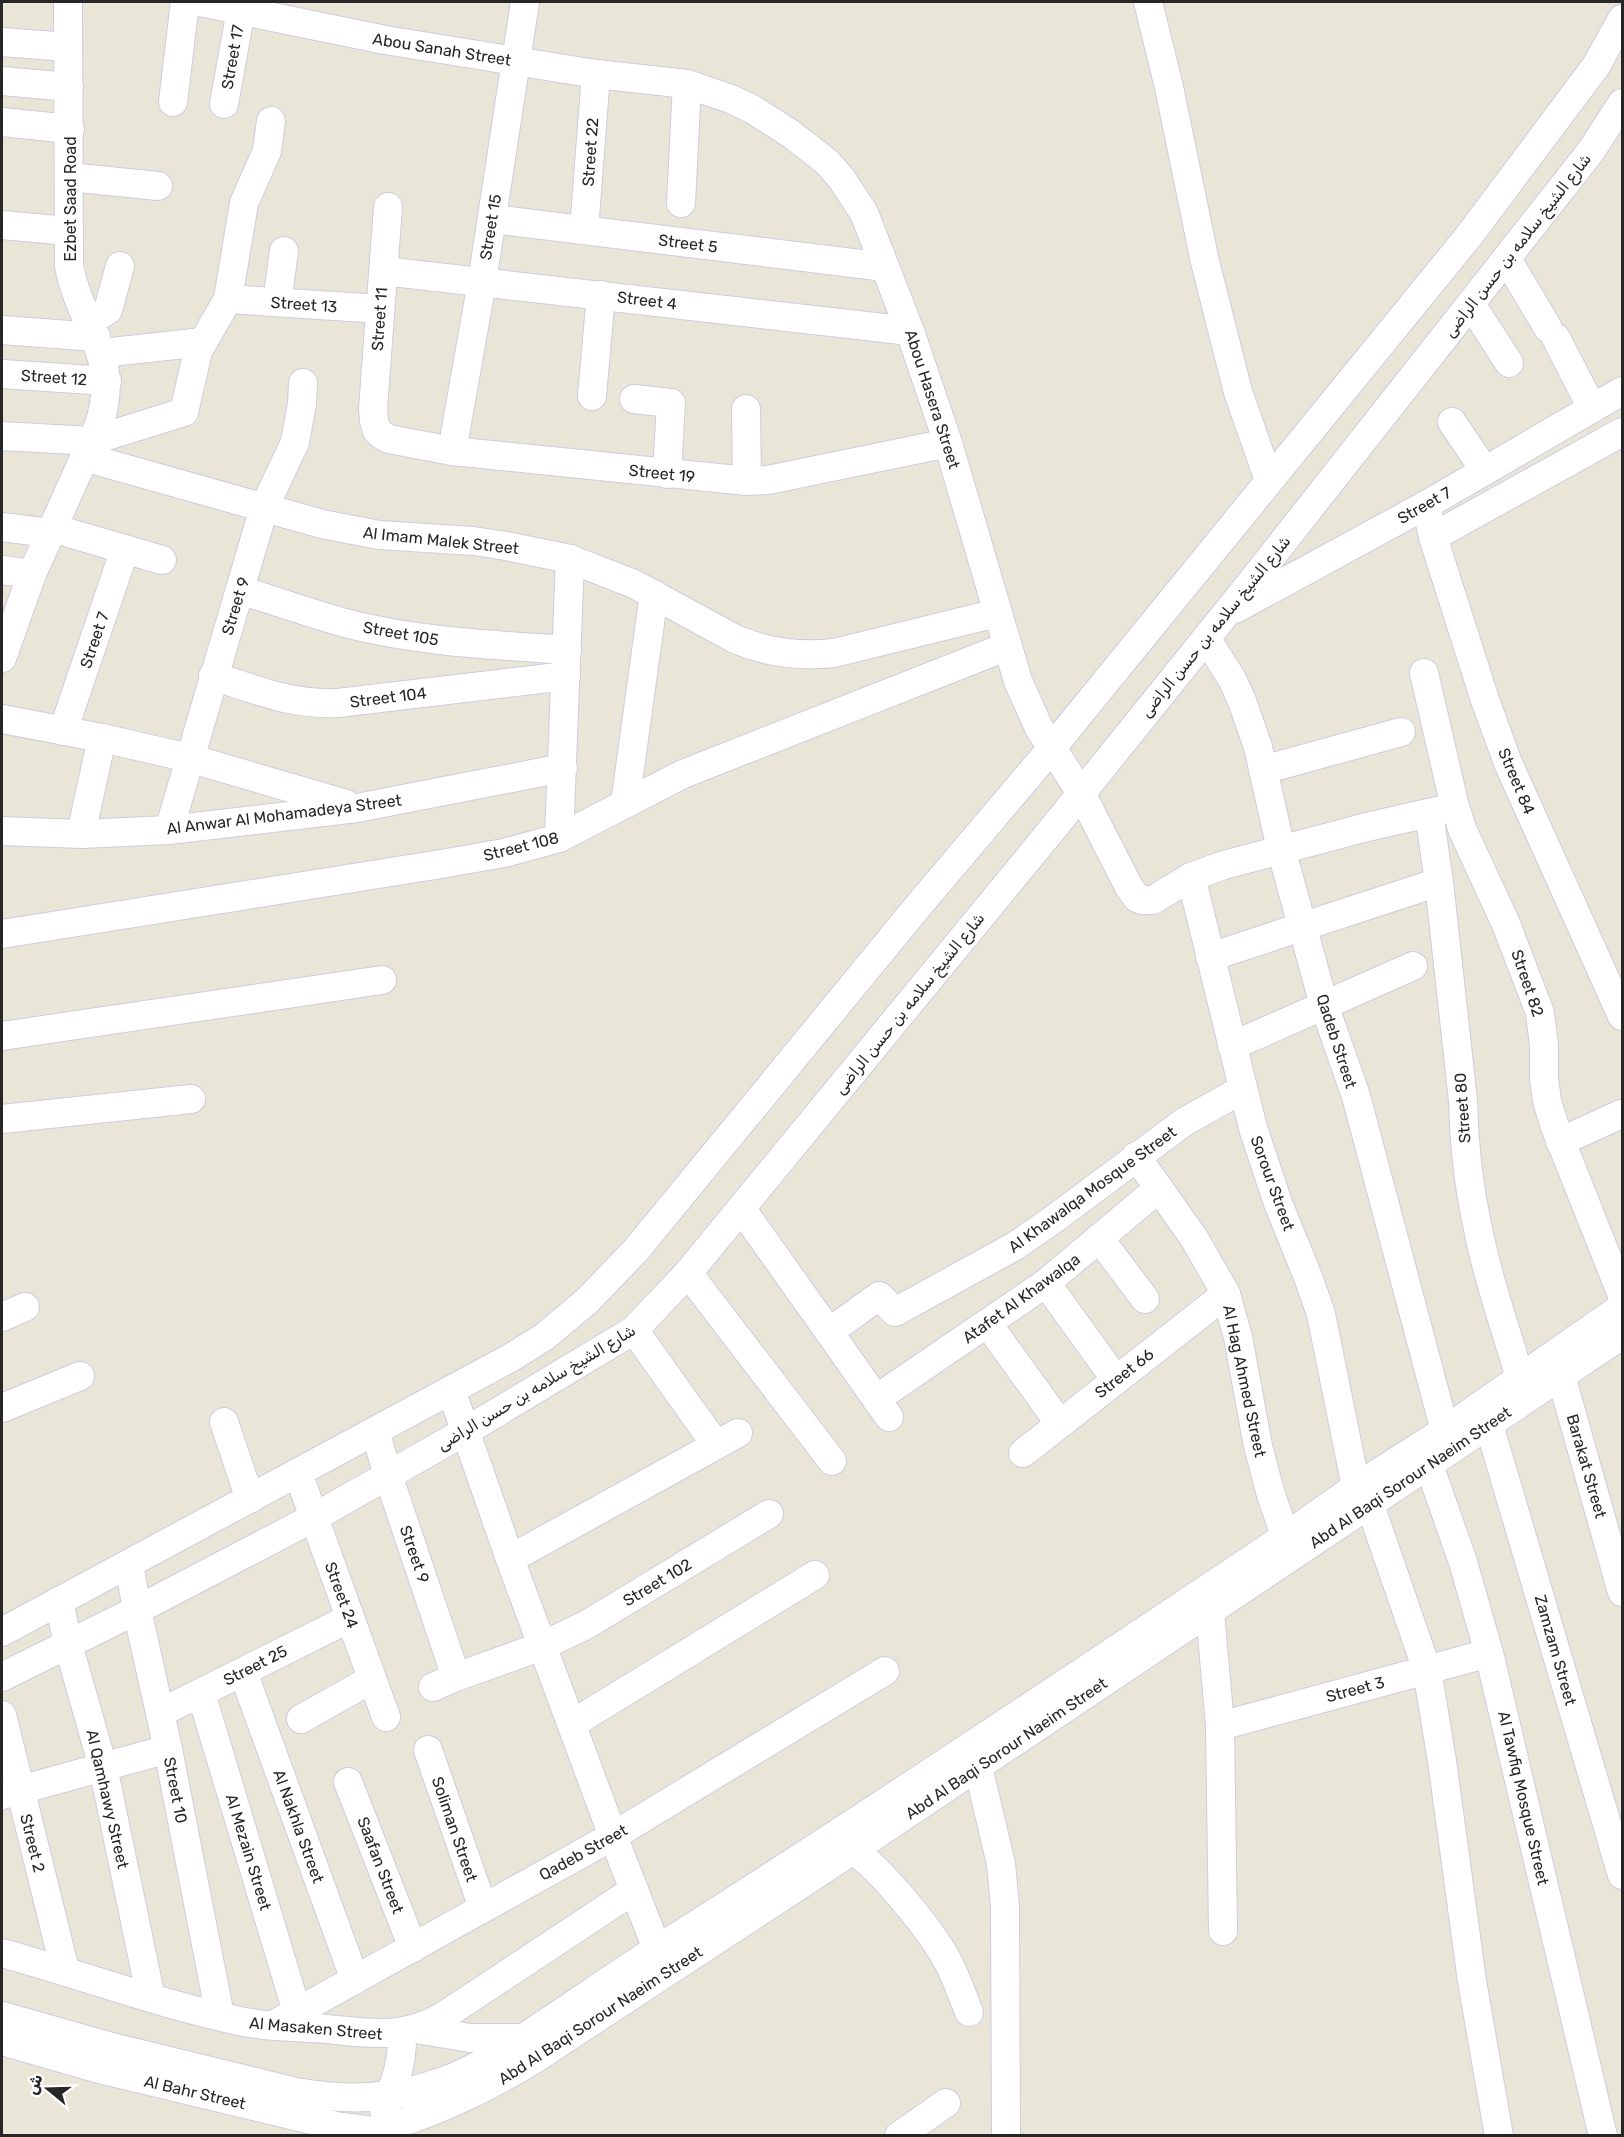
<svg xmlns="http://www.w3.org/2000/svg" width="1624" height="2137" font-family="Rubik,Vazirmatn,sans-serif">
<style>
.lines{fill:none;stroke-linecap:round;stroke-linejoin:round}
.minor-casing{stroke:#cdcce1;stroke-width:30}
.minor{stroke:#fff;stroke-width:28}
.labels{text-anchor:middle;stroke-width:4.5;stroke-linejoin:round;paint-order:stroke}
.street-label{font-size:16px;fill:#272727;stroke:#fff}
</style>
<rect width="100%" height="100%" fill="#eae6d7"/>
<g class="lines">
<g class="minor-casing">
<g id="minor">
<path d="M200,2L385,40L596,74L687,84L731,99L752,109L791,134L827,162L841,178L864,213L910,331L948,443L1018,681L1039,728L1081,793L1129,887L1137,898L1142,900H1153L1191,877L1224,865L1367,827L1455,807"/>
<path d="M1148,2L1169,87L1205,262L1238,392L1269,480"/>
<path d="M2,42L68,47"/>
<path d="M2,81L69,87"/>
<path d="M173,102L185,2"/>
<path d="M224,104L241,10"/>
<path d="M2,122L70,129"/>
<path d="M69,177L158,186"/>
<path d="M681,203L687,84"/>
<path d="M388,207L373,409L374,421L377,431L382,435L389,439L452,451L747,481L768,480L948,443"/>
<path d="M492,219L885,267"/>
<path d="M2,225L68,231"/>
<path d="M584,230L596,74"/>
<path d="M1507,259L1548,328"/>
<path d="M383,271L910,331"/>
<path d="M228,299L380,309"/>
<path d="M277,302L284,251"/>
<path d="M1471,304L1509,363"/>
<path d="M88,323L108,310L120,266"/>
<path d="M2,330L96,337"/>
<path d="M1556,338L1592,408"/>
<path d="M102,353L203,342"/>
<path d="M2,374L107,381"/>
<path d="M592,396L601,295"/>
<path d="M634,399L671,403L667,474"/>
<path d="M746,409L747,481"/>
<path d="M1452,422L1485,471"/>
<path d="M2,436L91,441L184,412L198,351L228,299L244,203L267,151L271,121"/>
<path d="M452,451L482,282L525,2"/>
<path d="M84,457L322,524L379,535L473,541L506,546L570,559L634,584L735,639C768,653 799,657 834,653L997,613"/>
<path d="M1426,505L1433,537L1485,700L1508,763L1622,1016"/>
<path d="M2,527L50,533"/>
<path d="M52,528L162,560"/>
<path d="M1433,537L1622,432"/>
<path d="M2,570L32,574"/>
<path d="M240,590C276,601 312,614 349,624C420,642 494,645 567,650"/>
<path d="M1235,609L1426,505L1622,391"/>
<path d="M1206,638L1232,679L1242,701L1258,747L1281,849L1324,1005L1356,1096L1449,1446"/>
<path d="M2,658L32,574L98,427C123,359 81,328 69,266L68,2"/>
<path d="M1424,673L1455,807L1463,831L1506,924L1540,1013L1544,1045V1078L1547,1101L1554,1124L1622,1295"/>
<path d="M213,676C257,690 291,705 338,703L566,676"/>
<path d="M2,719L102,738L189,758L346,804"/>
<path d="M63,731L125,549"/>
<path d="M1263,770L1401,732"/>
<path d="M625,804L654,594"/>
<path d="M1429,813L1439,882L1463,1101C1464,1143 1468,1183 1477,1224C1487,1276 1505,1327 1520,1378L1528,1395"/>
<path d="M169,830L264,508L295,442L302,404L303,383"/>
<path d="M2,831L81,834L169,830L357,808L563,768"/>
<path d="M81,834L102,738"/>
<path d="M559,838L570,559"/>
<path d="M1191,877L1253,1128L1278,1203L1308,1277L1321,1314L1356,1487"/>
<path d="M2,934L441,864L504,853L559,838L683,774L1008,646"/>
<path d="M1210,957L1439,882"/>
<path d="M2,1036L382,980"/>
<path d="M1232,1046L1413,966"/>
<path d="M2,1119L191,1099"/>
<path d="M1560,1142L1621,1114"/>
<path d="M1136,1156L1194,1238L1226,1294L1238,1337L1258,1446L1271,1495L1291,1552"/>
<path d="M741,1208L829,1332L879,1296L895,1312L1015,1246L1054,1219L1184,1122L1243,1089"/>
<path d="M1099,1238L1145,1299"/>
<path d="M688,1273L832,1461"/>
<path d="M1046,1283L1116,1380"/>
<path d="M2,1317L25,1307"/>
<path d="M988,1324L1060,1424"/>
<path d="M634,1330L716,1445"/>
<path d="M829,1332L889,1417"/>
<path d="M1561,1376L1622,1592"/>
<path d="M451,1390L510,1559L613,1836L657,1949"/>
<path d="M876,1399L1046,1283L1159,1188"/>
<path d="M2,1408L80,1376"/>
<path d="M224,1422L250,1499"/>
<path d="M1489,1425L1622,1875"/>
<path d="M375,1431L388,1475L456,1677"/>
<path d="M1023,1453L1226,1294"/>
<path d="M1429,1465L1463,1562L1489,1653L1603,2136"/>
<path d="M298,1473L386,1717"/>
<path d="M1370,1505L1427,1670L1442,1761L1472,1981L1499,2136"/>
<path d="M510,1559L738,1433"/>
<path d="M129,1564L137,1610L168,1749L220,2016"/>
<path d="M59,1601L68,1644L103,1767L151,1998"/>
<path d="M1210,1612L1220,1726L1223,1931"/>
<path d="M2,1632L512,1357L544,1337L587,1301L636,1250L919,905L1051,749L1468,237L1596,66L1622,19"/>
<path d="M243,1672L355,1980"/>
<path d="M2,1677L137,1610L313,1518L466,1431L634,1330L688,1273L1055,826L1249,585L1591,151L1622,103"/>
<path d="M433,1687L456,1677L542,1646L586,1625L769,1514"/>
<path d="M201,1693L297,2012"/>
<path d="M160,1713L350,1618"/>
<path d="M2,1715L65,1970"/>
<path d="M301,1719L372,1679"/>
<path d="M572,1724L815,1575"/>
<path d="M1220,1726L1489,1653"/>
<path d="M428,1750L483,1908"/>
<path d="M978,1767L1001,1864L1005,1906L1006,2136"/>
<path d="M348,1782L413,1948"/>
<path d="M2,1795L168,1749"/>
<path d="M853,1850C882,1870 930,1929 947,1960C956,1976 962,1995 969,2012"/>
<path d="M2,1953C82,1975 162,2005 244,2022C271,2027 299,2027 326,2029C370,2033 402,2040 442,2017L634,1890"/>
<path d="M2,2016L108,2046L296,2092C351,2101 391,2100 444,2081C482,2067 516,2043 549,2021C591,1993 632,1964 675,1938C880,1808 1082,1672 1285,1537L1356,1487L1444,1431L1622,1307"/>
<path d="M275,2024L613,1836L885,1671"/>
<path d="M416,2029L470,2038H522"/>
<path d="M2,2041L103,2070L341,2127L375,2131L389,2136"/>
<path d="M384,2110C395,2084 403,2062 402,2033"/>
<path d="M375,2131C434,2113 480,2092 533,2060L853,1850L1622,1335"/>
<path d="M899,2136L946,2103"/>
</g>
</g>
<use href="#minor" class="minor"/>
</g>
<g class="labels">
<g class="street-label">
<text transform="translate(442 49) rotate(9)" y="6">Abou Sanah Street</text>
<text transform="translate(232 57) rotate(-80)" y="6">Street 17</text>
<text transform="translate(590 152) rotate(-86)" y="6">Street 22</text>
<text transform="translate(70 199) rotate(-90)" y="6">Ezbet Saad Road</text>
<text transform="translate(490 227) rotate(-81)" y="6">Street 15</text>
<text transform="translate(688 243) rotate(7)" y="6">Street 5</text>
<text transform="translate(1517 245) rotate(-52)" y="6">شارع الشيخ سلامه بن حسن الراضى</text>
<text transform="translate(647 300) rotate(7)" y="6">Street 4</text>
<text transform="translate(304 304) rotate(4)" y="6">Street 13</text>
<text transform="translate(379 319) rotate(-86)" y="6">Street 11</text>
<text transform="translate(54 377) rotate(4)" y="6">Street 12</text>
<text transform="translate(933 399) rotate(72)" y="6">Abou Hasera Street</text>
<text transform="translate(662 473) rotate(6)" y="6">Street 19</text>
<text transform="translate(1424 505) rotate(-29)" y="6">Street 7</text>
<text transform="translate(441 540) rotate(6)" y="6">Al Imam Malek Street</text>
<text transform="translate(235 606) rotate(-73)" y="6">Street 9</text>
<text transform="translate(1215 626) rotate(-51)" y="6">شارع الشيخ سلامه بن حسن الراضى</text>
<text transform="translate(401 633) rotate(10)" y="6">Street 105</text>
<text transform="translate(94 640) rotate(-71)" y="6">Street 7</text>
<text transform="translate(388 697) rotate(-7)" y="6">Street 104</text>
<text transform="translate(1517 781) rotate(67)" y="6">Street 84</text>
<text transform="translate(284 814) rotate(-7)" y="6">Al Anwar Al Mohamadeya Street</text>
<text transform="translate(521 846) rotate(-14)" y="6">Street 108</text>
<text transform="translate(1528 983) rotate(71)" y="6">Street 82</text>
<text transform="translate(909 1003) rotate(-51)" y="6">شارع الشيخ سلامه بن حسن الراضى</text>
<text transform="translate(1337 1041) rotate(72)" y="6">Qadeb Street</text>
<text transform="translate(1462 1108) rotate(-94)" y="6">Street 80</text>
<text transform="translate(1273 1183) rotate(70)" y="6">Sorour Street</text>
<text transform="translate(1092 1189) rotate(-36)" y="6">Al Khawalqa Mosque Street</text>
<text transform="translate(1021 1298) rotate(-36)" y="6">Atafet Al Khawalqa</text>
<text transform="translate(1124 1373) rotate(-38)" y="6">Street 66</text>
<text transform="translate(1245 1381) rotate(78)" y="6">Al Hag Ahmed Street</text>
<text transform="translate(536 1387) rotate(-31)" y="6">شارع الشيخ سلامه بن حسن الراضى</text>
<text transform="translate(1587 1466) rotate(74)" y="6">Barakat Street</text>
<text transform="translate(1410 1477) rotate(-34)" y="6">Abd Al Baqi Sorour Naeim Street</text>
<text transform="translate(415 1554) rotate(71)" y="6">Street 9</text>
<text transform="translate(657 1582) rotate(-31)" y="6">Street 102</text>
<text transform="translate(342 1595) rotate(70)" y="6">Street 24</text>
<text transform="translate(1556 1650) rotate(74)" y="6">Zamzam Street</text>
<text transform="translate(255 1665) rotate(-27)" y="6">Street 25</text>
<text transform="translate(1355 1689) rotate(-15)" y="6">Street 3</text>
<text transform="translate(1006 1748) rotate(-34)" y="6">Abd Al Baqi Sorour Naeim Street</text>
<text transform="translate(176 1790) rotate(79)" y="6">Street 10</text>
<text transform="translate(1524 1798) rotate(77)" y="6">Al Tawfiq Mosque Street</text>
<text transform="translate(108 1799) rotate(77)" y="6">Al Qamhawy Street</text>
<text transform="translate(299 1826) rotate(70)" y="6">Al Nakhla Street</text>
<text transform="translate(455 1829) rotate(71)" y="6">Soliman Street</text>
<text transform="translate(33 1843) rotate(76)" y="6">Street 2</text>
<text transform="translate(249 1852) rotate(73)" y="6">Al Mezain Street</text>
<text transform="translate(583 1852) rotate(-29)" y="6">Qadeb Street</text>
<text transform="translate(381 1865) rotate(69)" y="6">Saafan Street</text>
<text transform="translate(600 2015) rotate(-33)" y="6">Abd Al Baqi Sorour Naeim Street</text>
<text transform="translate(316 2028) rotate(5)" y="6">Al Masaken Street</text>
<text transform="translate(195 2092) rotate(13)" y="6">Al Bahr Street</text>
</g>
</g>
<rect width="1624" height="2137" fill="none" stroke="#272727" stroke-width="6"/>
<g transform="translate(48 2089) rotate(289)" stroke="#ffffff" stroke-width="4.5" paint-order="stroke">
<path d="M0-4.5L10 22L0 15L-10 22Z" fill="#272727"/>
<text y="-9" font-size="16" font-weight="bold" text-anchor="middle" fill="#272727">ش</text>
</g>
</svg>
